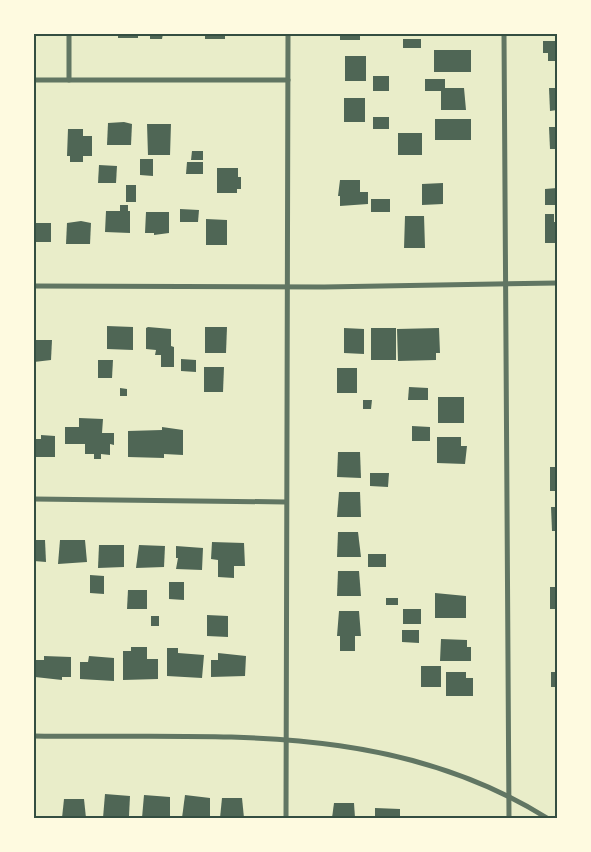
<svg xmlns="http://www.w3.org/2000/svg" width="591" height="852" font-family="'PT Sans',sans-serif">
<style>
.building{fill:#4f6655}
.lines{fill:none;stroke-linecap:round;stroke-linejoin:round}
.minor{stroke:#617663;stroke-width:5}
.neatline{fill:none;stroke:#344e41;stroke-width:2}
</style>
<rect width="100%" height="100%" fill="#e9edc9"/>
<g class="building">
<rect x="118" y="34" width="20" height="4"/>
<path d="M150,34H163L162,39H150Z"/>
<rect x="205" y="34" width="20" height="5"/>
<rect x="340" y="34" width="20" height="6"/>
<rect x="403" y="39" width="18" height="9"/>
<path d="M543,41H557V61H548V53H543Z"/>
<rect x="434" y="50" width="37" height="22"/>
<rect x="345" y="56" width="21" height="25"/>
<rect x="373" y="76" width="16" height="15"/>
<path d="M425,79H445V88H464L466,110H441V91H425Z"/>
<path d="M549,88H557V110L550,111Z"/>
<rect x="344" y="98" width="21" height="24"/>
<rect x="373" y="117" width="16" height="12"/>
<rect x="435" y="119" width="36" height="21"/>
<path d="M124,122L132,124L131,145H107L108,123Z"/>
<path d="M147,124H171L170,155H148Z"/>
<path d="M549,127H557V149H550Z"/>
<path d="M68,129H83V136H92V156H83V162H70V156H67Z"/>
<rect x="398" y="133" width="24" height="22"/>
<path d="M192,151H203V160H191Z"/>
<path d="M140,159H153V176L140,175Z"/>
<path d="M187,162H203V174H186Z"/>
<path d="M99,165L117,166L116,183H98Z"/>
<path d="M217,168H238V177H241V189H237V193H217Z"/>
<path d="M340,180H360V192H368V204L340,206V196H338Z"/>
<path d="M443,183V204L422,205V184Z"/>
<rect x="126" y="185" width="10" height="17"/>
<path d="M557,188V205H545V189Z"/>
<rect x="371" y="199" width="19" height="13"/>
<path d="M120,205H128V211H130V233L105,232L106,211H120Z"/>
<path d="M180,209L199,210L198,222H180Z"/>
<path d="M146,212H169V233L154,235V233H145Z"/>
<path d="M545,214H554V222H557V243H545Z"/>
<path d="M405,216H424L425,248H404Z"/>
<path d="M206,219L227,220V245H206Z"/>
<path d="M81,221L91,223L90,244H66L67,223Z"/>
<rect x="34" y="223" width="17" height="19"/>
<path d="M107,326L133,327V350L107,349Z"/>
<path d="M148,327L171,329V346L174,347V367H161V355H155L156,350L146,349V328Z"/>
<path d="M205,327H227L226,353H205Z"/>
<path d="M344,328L364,329V354L344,353Z"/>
<rect x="371" y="328" width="25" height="32"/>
<path d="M439,328L440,353H436V360L398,361L397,329Z"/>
<path d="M34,340H52L51,360L34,362Z"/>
<path d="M181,359L196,360V372L181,371Z"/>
<path d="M98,360H113L112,378H98Z"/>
<path d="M204,367H224L223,392H204Z"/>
<rect x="337" y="368" width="20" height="25"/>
<path d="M409,387L428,388V400H408Z"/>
<path d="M120,388L127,389V396H120Z"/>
<rect x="438" y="397" width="26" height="26"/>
<path d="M363,400H372L371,409H363Z"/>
<path d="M79,418L103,419L102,433H114V445L110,444V455L101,454V459H94V454H85V444H65V427H79Z"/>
<path d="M412,426L430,427V441H412Z"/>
<path d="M162,427L183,430V455L164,454V458L128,457V431L162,430Z"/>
<path d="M41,435L55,436V457H34V439H41Z"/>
<path d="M437,437H461V446H467L465,464L437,463Z"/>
<path d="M338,452H360L361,478L337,477Z"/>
<rect x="550" y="467" width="7" height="24"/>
<path d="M370,473H389L388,487L370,486Z"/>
<path d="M339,492H360L361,517H337Z"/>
<path d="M551,507H557V531H552Z"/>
<path d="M338,532H358L361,557H337Z"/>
<path d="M34,540H45L46,562L34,561Z"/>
<path d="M60,540H85L87,562L58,564Z"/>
<path d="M212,542L244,543L245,566H234V578L218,577V560L211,559Z"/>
<path d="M99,545H124V567L98,568Z"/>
<path d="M139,545L165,546L164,567L136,568Z"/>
<path d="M176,546L203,548L202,570L176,569L178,558H176Z"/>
<rect x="368" y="554" width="18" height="13"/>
<path d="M338,571H359L361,596H337Z"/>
<path d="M90,575L104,576V594L90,593Z"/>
<path d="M169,582H184V600L169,599Z"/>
<rect x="550" y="587" width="7" height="22"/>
<path d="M128,590H147V609H127Z"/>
<path d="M435,593L466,596V618H435Z"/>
<rect x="386" y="598" width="12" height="7"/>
<rect x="403" y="609" width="18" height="15"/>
<path d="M339,611H359L361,636H355V651H340V636H337Z"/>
<path d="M207,615L228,616V637L207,636Z"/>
<rect x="151" y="616" width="8" height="10"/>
<path d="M402,630H419V643L402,642Z"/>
<path d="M441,639L467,640V647H471V661H440Z"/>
<path d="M131,647H147V659H158V679L123,680V651H131Z"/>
<path d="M167,648H178V653L204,655L202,678L167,676Z"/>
<path d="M218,653L246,656L245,676L211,677V660H218Z"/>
<path d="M44,656L71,657V677H62V680L35,677V660H44Z"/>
<path d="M89,656L114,658V681L80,679V662H88Z"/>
<rect x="421" y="666" width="20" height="21"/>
<path d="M446,672H466V678H473V696H446Z"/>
<rect x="551" y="672" width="6" height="15"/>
<path d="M105,794L130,796L129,816L103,818Z"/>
<path d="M144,795L170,797V817L142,818Z"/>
<path d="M185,795L210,798V818H182Z"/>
<path d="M222,798H242L244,818H220Z"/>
<path d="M64,799H84L86,818H62Z"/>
<path d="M334,803H354L355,818H332Z"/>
<path d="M375,808L400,809V818H375Z"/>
</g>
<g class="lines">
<g class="minor">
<path d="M504,34L509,818"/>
<path d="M34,80H288"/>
<path d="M69,80V34"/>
<path d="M34,286L324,287L557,283"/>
<path d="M34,499L286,502"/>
<path d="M34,736C213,739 388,719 547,818"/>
<path d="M286,818L288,34"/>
</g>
</g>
<rect width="591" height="852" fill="none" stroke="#fefae0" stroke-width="70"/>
<rect x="35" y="35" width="521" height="782" class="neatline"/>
</svg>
